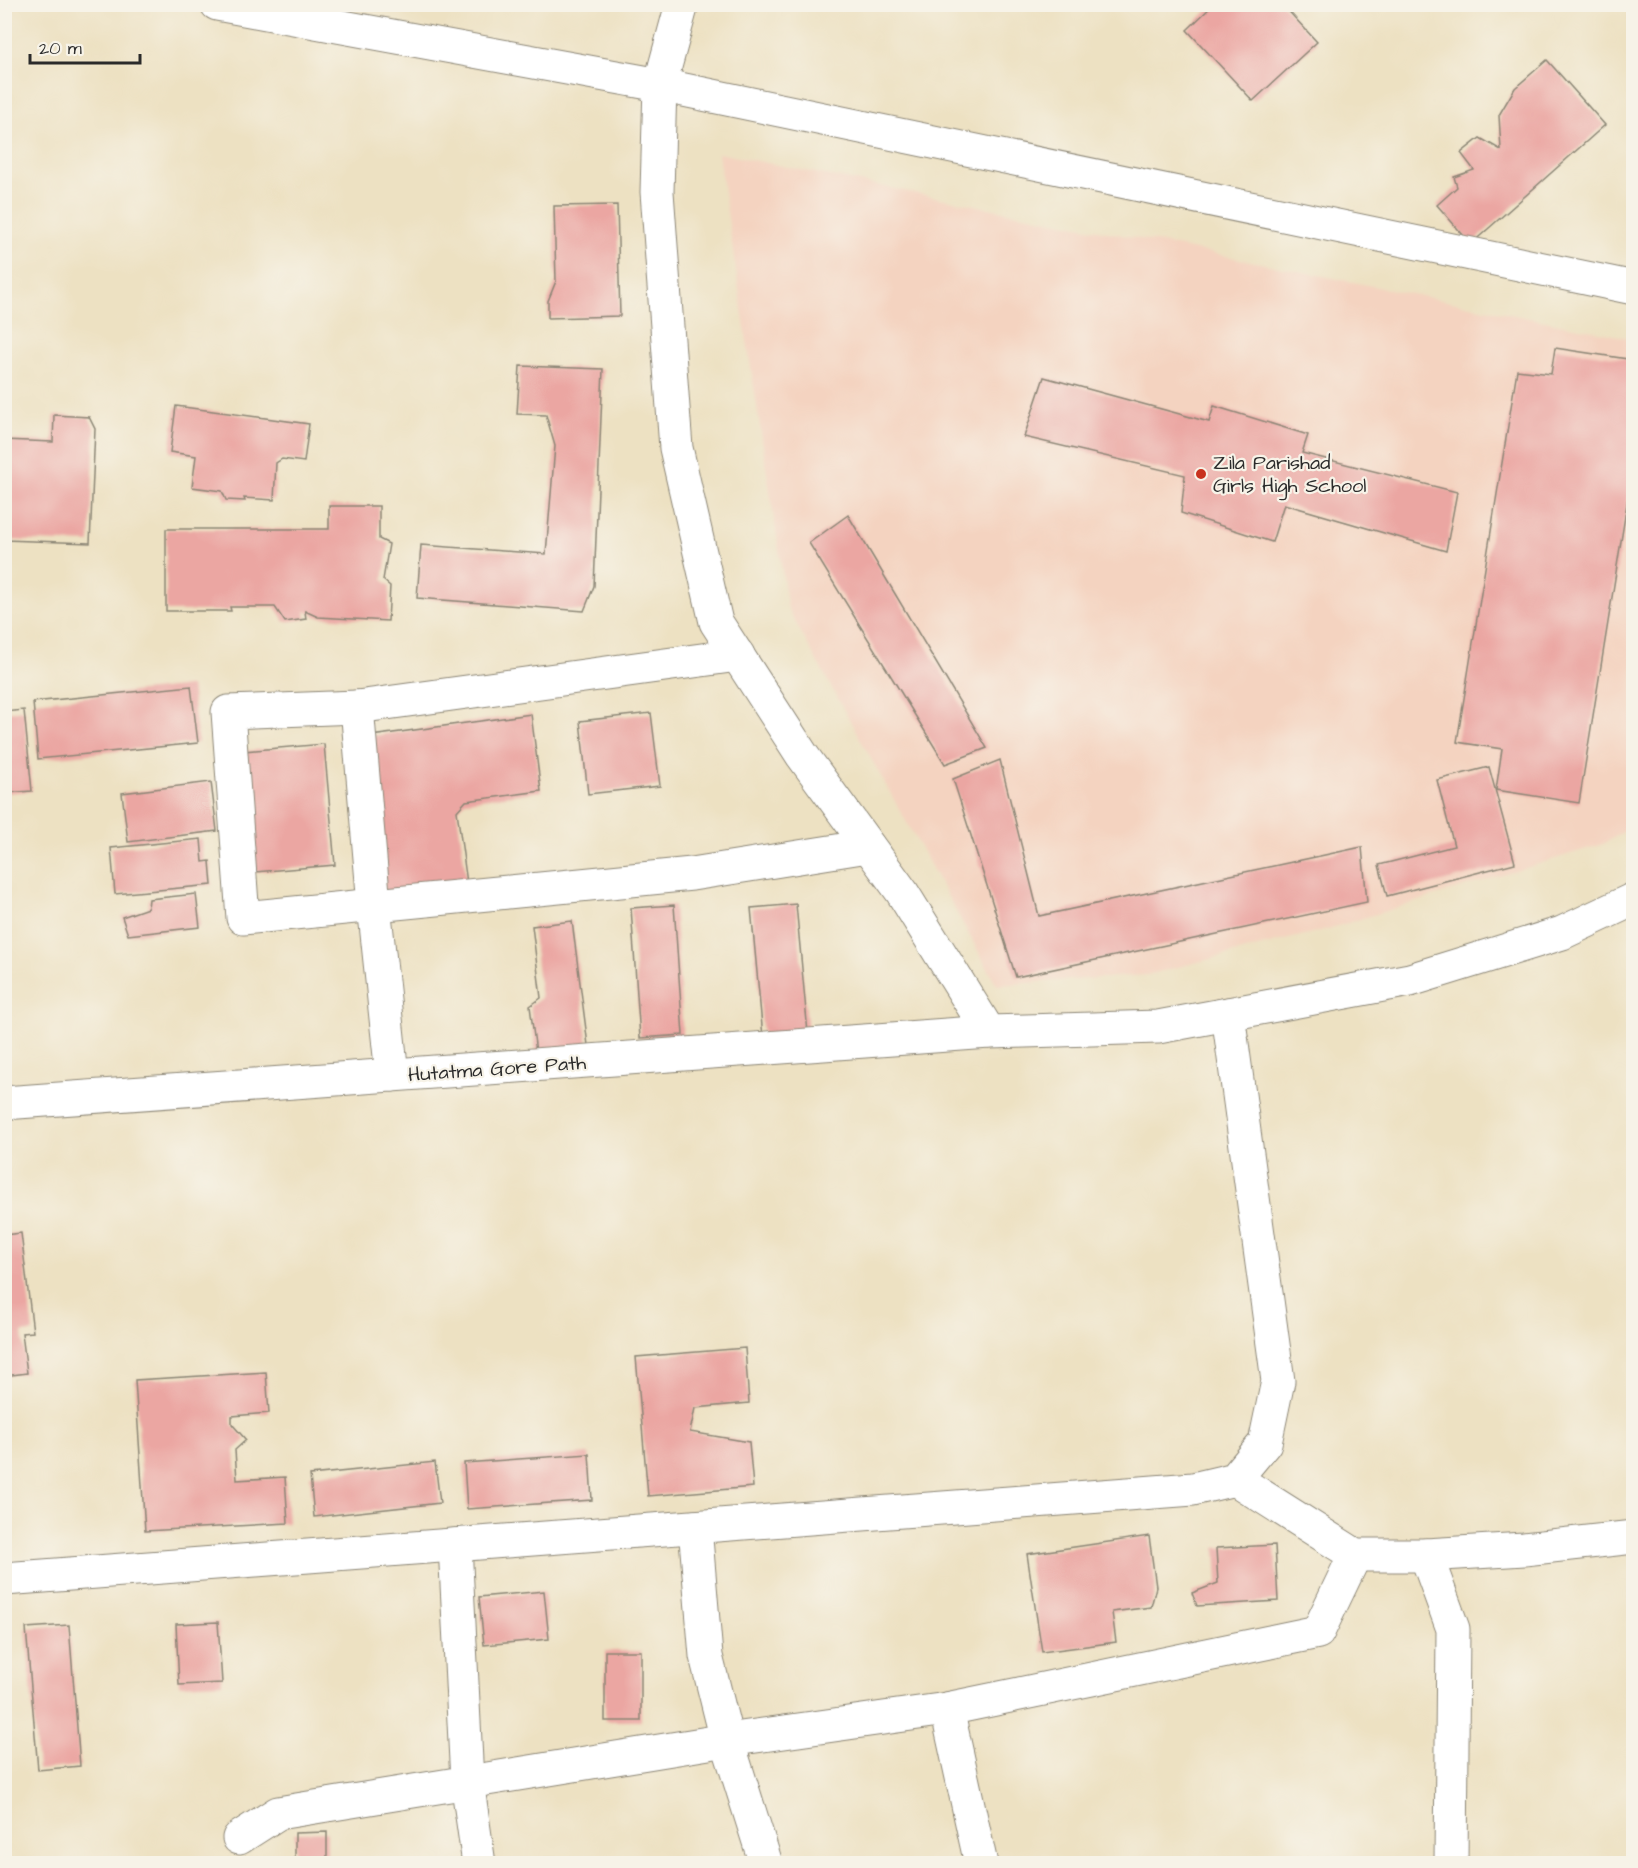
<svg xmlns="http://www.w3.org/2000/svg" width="1638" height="1868" font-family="'Architects Daughter',sans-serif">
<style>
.built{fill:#f4d3c0}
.building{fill:#eba6a2}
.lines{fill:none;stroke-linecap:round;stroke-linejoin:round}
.street-casing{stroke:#8c8676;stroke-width:35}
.secondary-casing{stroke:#8c8676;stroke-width:35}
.street{stroke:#fff;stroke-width:33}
.secondary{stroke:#fff;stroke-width:33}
.poi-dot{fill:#c8321e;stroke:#f7f3e8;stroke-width:2}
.labels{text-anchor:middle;stroke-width:4.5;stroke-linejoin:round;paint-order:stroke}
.poi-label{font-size:20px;fill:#2b2b2b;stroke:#f7f3e8;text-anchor:start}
.street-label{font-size:20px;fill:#2b2b2b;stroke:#f7f3e8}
</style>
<rect width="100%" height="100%" fill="#f7f3e8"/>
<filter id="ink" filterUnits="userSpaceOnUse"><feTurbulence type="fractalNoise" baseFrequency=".0167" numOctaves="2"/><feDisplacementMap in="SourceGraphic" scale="12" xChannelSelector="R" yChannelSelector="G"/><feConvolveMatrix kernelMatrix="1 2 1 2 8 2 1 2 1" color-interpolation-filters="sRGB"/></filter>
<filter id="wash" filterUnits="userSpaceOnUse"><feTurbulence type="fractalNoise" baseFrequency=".008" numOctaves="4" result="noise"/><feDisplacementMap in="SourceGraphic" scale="24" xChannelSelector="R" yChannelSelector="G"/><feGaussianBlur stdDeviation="1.35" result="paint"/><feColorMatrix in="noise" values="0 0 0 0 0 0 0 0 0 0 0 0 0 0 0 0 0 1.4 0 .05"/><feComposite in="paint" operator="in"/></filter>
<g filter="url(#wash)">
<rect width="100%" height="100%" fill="#ede1c2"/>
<path class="built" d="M718,153L1633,339V826L1603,844L1328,929L1147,975L997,985L788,609Z"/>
<g id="blocks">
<g class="building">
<path d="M1214,4H1282L1317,42L1253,101L1187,30Z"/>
<path d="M1547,60L1605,125L1471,244L1437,205L1457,187L1454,177L1474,170L1461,153L1480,138L1501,150L1499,115L1515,88Z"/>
<path d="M617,205L620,316L548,318V301L556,281L554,206Z"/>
<path d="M1555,348L1634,360V460L1579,803L1496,790L1502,749L1457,742L1517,370L1551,374Z"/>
<path d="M520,366L603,369L594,586L584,611L417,598L421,545L546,554L555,446L546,415L517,414Z"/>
<path d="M1044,377L1209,422L1214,406L1308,435L1302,453L1457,492L1446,551L1284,504L1272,542L1181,513L1185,475L1024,437Z"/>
<path d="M176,406L309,424L304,462L282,459L276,463L274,500L244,498L245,501L226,500L222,491L192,487L196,456L170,452Z"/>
<path d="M54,415L89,417L95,429L90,543L4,540V440L53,442Z"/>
<path d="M329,506H379V539L389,544L383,580L390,586L388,621L318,617L305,611L306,619L285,622L275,607H230L231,611H166V529H329Z"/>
<path d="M848,515L987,748L945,764L809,543Z"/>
<path d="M191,686L198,743L38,759L33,702Z"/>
<path d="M24,710L32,791L4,793V712Z"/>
<path d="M651,713L660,786L588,794L580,721Z"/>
<path d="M531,714L541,791L466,801L457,811L467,883L385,894L364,737Z"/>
<path d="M324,744L335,865L255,872L244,751Z"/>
<path d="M1000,760L1039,916L1362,847L1367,902L1016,977L953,779Z"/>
<path d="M1489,767L1515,863L1387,896L1379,865L1454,846L1437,780Z"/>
<path d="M211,782L217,831L128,842L122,793Z"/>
<path d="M201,839L203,862L210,861L212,885L115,894L111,848Z"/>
<path d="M196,894L200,927L128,935L122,917L148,908L149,899Z"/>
<path d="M796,904L808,1033L763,1037L751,908Z"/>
<path d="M674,905L683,1035L640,1038L631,908Z"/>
<path d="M572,921L589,1053L537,1060L530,1006L541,998L532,926Z"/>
<path d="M21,1233L33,1332L22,1333L27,1373L4,1376V1235Z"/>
<path d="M745,1348L749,1403L695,1408L690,1432L749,1442L753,1487L648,1496L636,1357Z"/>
<path d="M266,1372L269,1413L232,1416V1424L246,1440L235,1450L237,1480L285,1477L288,1523L145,1531L135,1380Z"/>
<path d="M589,1454L592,1500L467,1509L464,1463Z"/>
<path d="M435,1462L440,1503L314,1517L310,1475Z"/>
<path d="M1149,1536L1156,1587L1151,1607L1112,1612L1116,1642L1042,1652L1027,1554Z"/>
<path d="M1275,1545L1278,1601L1197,1606L1192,1593L1218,1583L1216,1548Z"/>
<path d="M544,1591L549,1639L484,1645L479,1597Z"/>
<path d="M218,1622L222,1683L179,1685L176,1624Z"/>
<path d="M69,1625L80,1766L38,1770L26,1628Z"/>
<rect x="605" y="1651" width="36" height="70"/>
<path d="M327,1832V1864H295V1833Z"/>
</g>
</g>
</g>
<g filter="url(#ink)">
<use href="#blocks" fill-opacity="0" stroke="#8c8676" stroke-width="1.5"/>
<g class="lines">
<g class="street-casing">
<g id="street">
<path d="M738,655L357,707L228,712L243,918L692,874L868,846"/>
<path d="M357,707L374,905L392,1075"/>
<path d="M1235,1479L1355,1555H1426L1524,1549L1634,1537"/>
<path d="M695,1527L706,1656L727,1740L766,1864"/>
<path d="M455,1545L467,1781L479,1864"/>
<path d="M1426,1555L1453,1629L1451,1864"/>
<path d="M4,1579L1193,1489L1235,1479L1265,1443L1278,1381L1228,1014"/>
<path d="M947,1709L981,1864"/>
<path d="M239,1838L278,1813L727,1740L947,1709L1318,1632L1355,1555"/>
</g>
</g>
<g class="secondary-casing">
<g id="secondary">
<path d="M217,4L660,85L1634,288"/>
<path d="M682,4L660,85L657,192L676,448L716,622L802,755L902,892L989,1032L1158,1027L1410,980L1562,933L1634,899"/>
<path d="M4,1103L989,1032"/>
</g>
</g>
<use href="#street" class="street"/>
<use href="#secondary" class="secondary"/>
</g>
</g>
<circle class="poi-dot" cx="1201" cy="474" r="6"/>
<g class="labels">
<g class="poi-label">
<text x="1213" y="469">Zila Parishad<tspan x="1213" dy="23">Girls High School</tspan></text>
</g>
<g class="street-label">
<text transform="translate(497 1068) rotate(-4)" y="7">Hutatma Gore Path</text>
</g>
</g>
<rect width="1638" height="1868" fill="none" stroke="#f7f3e8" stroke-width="24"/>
<path d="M30 54v9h110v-9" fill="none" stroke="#2b2b2b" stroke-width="3"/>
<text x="39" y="54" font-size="18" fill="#2b2b2b" stroke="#f7f3e8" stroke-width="4.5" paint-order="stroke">20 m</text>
</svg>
